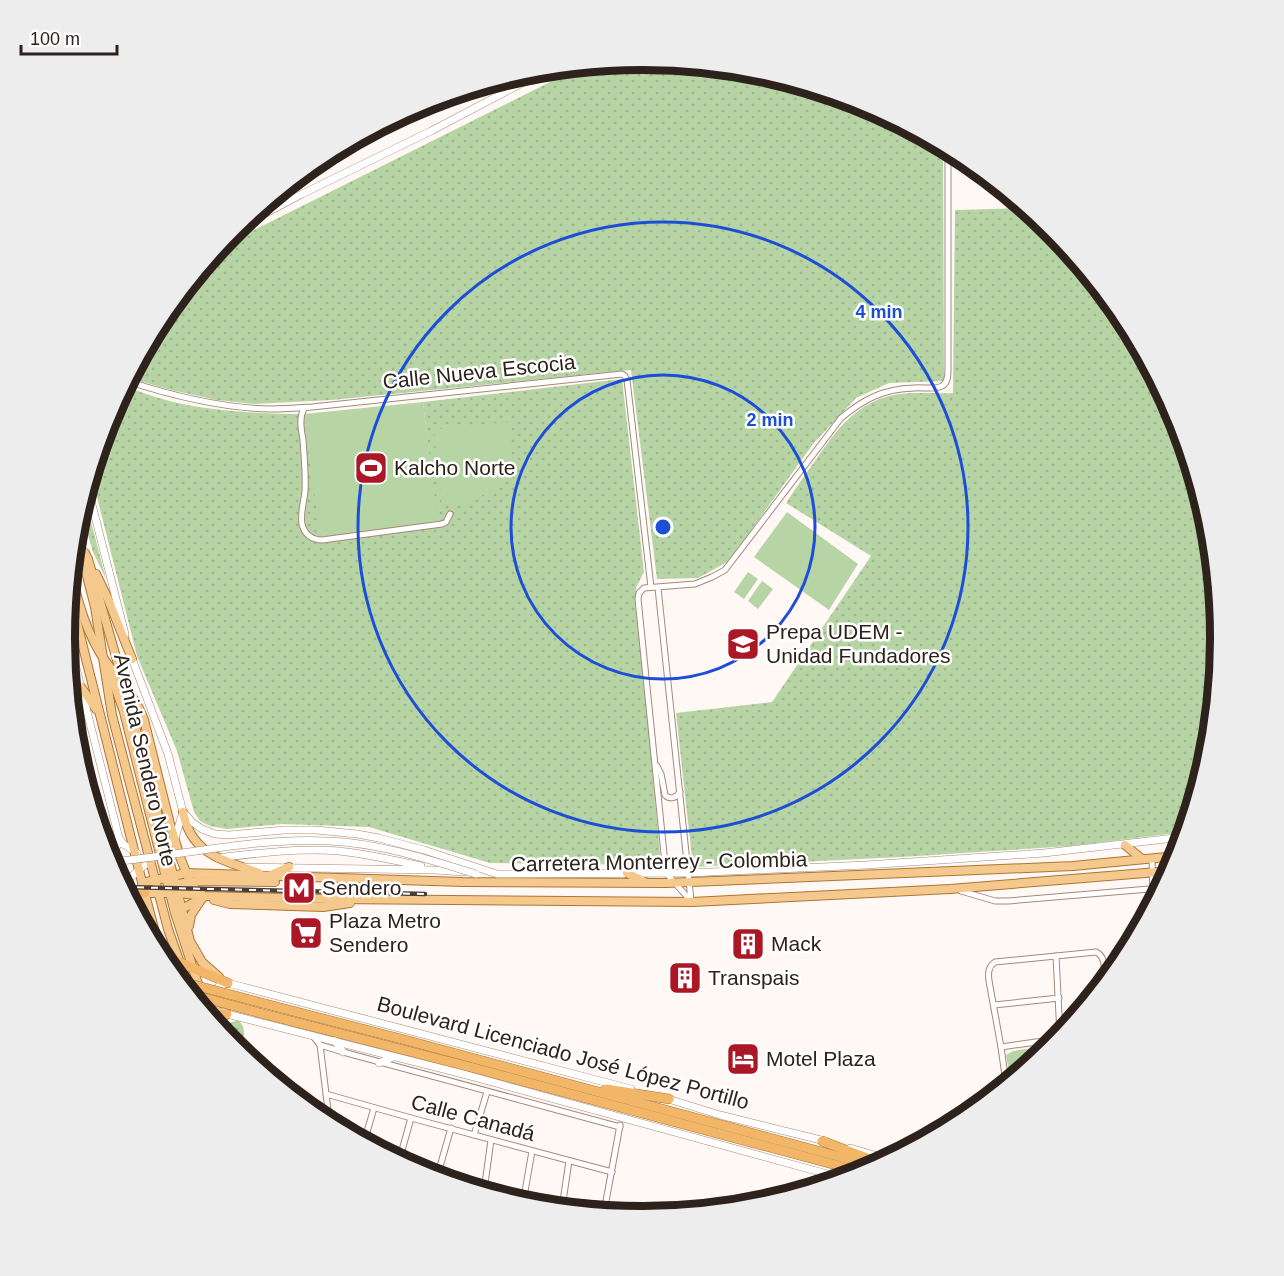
<svg xmlns="http://www.w3.org/2000/svg" width="1284" height="1276" font-family="Helvetica,sans-serif">
<style>
.grass{fill:url(#grass-dots)}
.park{fill:url(#park-crowns)}
.garden{fill:#b7d4a5}
.lines{fill:none;stroke-linecap:round;stroke-linejoin:round}
.minor-casing{stroke:#a78878;stroke-width:7}
.tertiary-casing{stroke:#a78878;stroke-width:8}
.primary-casing{stroke:#ab7635;stroke-width:10}
.trunk-casing{stroke:#ab7635;stroke-width:10}
.minor{stroke:#fff;stroke-width:5}
.tertiary{stroke:#fff;stroke-width:7}
.primary{stroke:#f5c88e;stroke-width:8}
.trunk{stroke:#f2b668;stroke-width:9}
.rail-casing{stroke:#483d37;stroke-width:4.5}
.rail{stroke:#fff;stroke-width:2;stroke-dasharray:7;stroke-linecap:butt}
.tertiary-bridge-casing{stroke:#a78878;stroke-width:8;stroke-linecap:butt}
.trunk-bridge-casing{stroke:#ab7635;stroke-width:10;stroke-linecap:butt}
.tertiary-bridge{stroke:#fff;stroke-width:7}
.trunk-bridge{stroke:#f2b668;stroke-width:9}
.ring{fill:none;stroke:#1d4ed8;stroke-width:3}
.labels{text-anchor:middle;stroke-width:5;stroke-linejoin:round;paint-order:stroke}
.street-label{font-size:21px;fill:#2e221c;stroke:#fff}
.poi-label{font-size:21px;fill:#2e221c;stroke:#fff;text-anchor:start}
.rim{fill:none;stroke:#2e221c;stroke-width:8}
.centre{fill:#1d4ed8;stroke:#fff;stroke-width:3}
.ring-label{font-size:18px;text-anchor:middle;font-weight:bold;fill:#1d4ed8;stroke:#fff;stroke-width:5;stroke-linejoin:round;paint-order:stroke}
</style>
<defs>
<pattern id="grass-dots" width="8" height="8" patternUnits="userSpaceOnUse" patternTransform="scale(1.5)"><rect width="8" height="8" fill="#b7d4a5"/><path d="M2 2h.1M6 6h.1" fill="none" stroke="#9eb68d" stroke-width="1.8" stroke-linecap="round"/></pattern>
<pattern id="park-crowns" width="20" height="18" patternUnits="userSpaceOnUse" patternTransform="scale(1.5)"><rect width="20" height="18" fill="#b7d4a5"/><path d="M2 6a3 3 0 1 1 6 0M12 15a3 3 0 1 1 6 0" fill="none" stroke="#9eb68d"/></pattern>
</defs>
<rect width="100%" height="100%" fill="#fff8f4"/>
<g class="grass">
<path d="M642,60L755,71L864,104L943,147L944,381L889,383L856,398L813,444L729,561L698,578L657,579L631,370L332,400L254,404L217,400L171,390L129,378L162,317L218,248L582,66Z"/>
<path d="M1025,208L1051,230L1123,317L1176,417L1209,526L1220,638L1209,751L1184,832L1071,846L901,857L693,867L676,713L772,702L871,556L786,503C795,489 805,475 815,461C834,433 854,405 889,396C908,391 933,394 953,393L955,210Z"/>
<path d="M622,379L644,572L636,588L661,865L490,863L369,827L282,824L227,829L210,826L200,821L194,812L177,751L137,656L91,473L108,416L124,386C145,394 166,401 187,405C226,412 265,414 304,414L321,537L437,523L423,402Z"/>
<path d="M84,495L106,579L93,552L80,508Z"/>
<path d="M238,1020C247,1028 244,1035 241,1046L236,1049L222,1032L224,1025Z"/>
</g>
<path class="park" d="M1034,1048L1048,1049L1013,1077H1010L1006,1055L1013,1051Z"/>
<g class="garden">
<path d="M423,402L438,523L320,537L304,414Z"/>
<path d="M511,422C514,474 496,502 442,506L434,431L439,429Z"/>
<path d="M787,512L858,564L829,610L754,557Z"/>
<path d="M748,572L758,579L744,599L734,592Z"/>
<path d="M762,581L773,589L758,609L748,601Z"/>
</g>
<g class="lines">
<g class="minor-casing">
<g id="minor">
<path d="M127,381C173,396 221,408 270,409C284,409 298,408 312,407L622,374L625,376L627,380L651,587"/>
<path d="M304,408C299,419 301,428 303,440C304,456 306,475 305,491C304,502 300,513 302,524C304,534 312,540 322,540L442,524L446,522L450,514"/>
<path d="M658,588L691,900"/>
<path d="M657,766L661,774L665,795C670,800 676,798 680,792"/>
<path d="M1152,858L1153,902"/>
<path d="M961,891L995,901H1008L1161,888"/>
<path d="M692,902L666,873L638,599L639,593L644,588L695,584L712,577L725,570L841,418C864,399 883,389 914,388C922,387 935,390 942,386C948,383 948,375 948,369V149"/>
<path d="M1056,956L1060,1035"/>
<path d="M994,1005L1059,998"/>
<path d="M313,1036L320,1045L343,1052L620,1127"/>
<path d="M320,1045L328,1110L326,1121"/>
<path d="M1001,1047L1057,1039"/>
<path d="M1006,1083L1001,1047L989,981C988,973 988,967 995,962L1096,952C1107,957 1104,972 1104,982"/>
<path d="M326,1094L411,1118L612,1172"/>
<path d="M312,1112L328,1110"/>
<path d="M474,1135L487,1092"/>
<path d="M364,1142L374,1108"/>
<path d="M399,1161L411,1118"/>
<path d="M437,1177L451,1128"/>
<path d="M484,1191L491,1140"/>
<path d="M523,1203L532,1151"/>
<path d="M562,1208L569,1161"/>
<path d="M604,1212L620,1125"/>
</g>
</g>
<g class="tertiary-casing">
<g id="tertiary">
<path d="M232,231L302,194L431,131L549,69"/>
<path d="M87,485L125,634"/>
<path d="M65,624L119,838L118,845L113,852L110,863"/>
<path d="M131,656L168,754L183,812L175,838L164,849"/>
<path d="M185,814L192,822L202,829L215,834L229,835L284,830H316L357,834L379,838L424,850L497,874L689,873L866,865L1044,853L1183,837"/>
<path d="M119,838L123,844L137,853"/>
<path d="M218,858C259,853 298,848 339,851C367,854 394,860 421,866"/>
<path d="M245,867L435,870L464,872"/>
<path d="M120,882L131,877L153,858"/>
<path d="M214,994L219,986L228,983L631,1089"/>
<path d="M224,1012L227,1014L463,1074L842,1178"/>
<path d="M335,1041L343,1052"/>
<path d="M379,1063L393,1057"/>
<path d="M665,1098L720,1115L825,1141"/>
<path d="M850,1148L888,1159"/>
</g>
</g>
<g class="primary-casing">
<g id="primary">
<path d="M75,529L95,607L112,715L168,929L192,997"/>
<path d="M85,553L88,559L122,678"/>
<path d="M71,572C78,603 87,635 106,662C120,681 136,697 144,720L170,824L180,857L190,882L196,890L202,894"/>
<path d="M96,574L108,599L132,659"/>
<path d="M70,595L147,902L160,951L165,963"/>
<path d="M109,670L124,712L175,913L200,990L207,1002L219,1012L224,1013"/>
<path d="M81,687L96,709"/>
<path d="M126,691L190,941L202,962L219,977"/>
<path d="M183,812C191,855 224,860 259,873"/>
<path d="M1125,845L1142,859"/>
<path d="M627,873L645,882"/>
<path d="M271,875L289,867"/>
<path d="M142,883L186,873L463,882L666,883L1073,866L1177,856"/>
<path d="M172,885L196,881L275,882"/>
<path d="M145,893H178L205,896L331,899L692,902L950,889L1170,871"/>
<path d="M130,900L139,907L149,918"/>
<path d="M214,900L230,904L323,907L350,903"/>
<path d="M178,911L204,897"/>
<path d="M189,926L191,915L201,900"/>
<path d="M215,1025L220,1019L227,1014"/>
</g>
</g>
<g class="trunk-casing">
<g id="trunk">
<path d="M126,892L145,893"/>
<path d="M159,955L179,962L228,983"/>
<path d="M262,1003L409,1041L874,1166"/>
<path d="M260,1013L474,1068L862,1172"/>
<path d="M207,1015L227,1014"/>
<path d="M606,1089L669,1099"/>
<path d="M822,1141L880,1163"/>
</g>
</g>
<use href="#minor" class="minor"/>
<use href="#tertiary" class="tertiary"/>
<use href="#primary" class="primary"/>
<use href="#trunk" class="trunk"/>
<g class="rail-casing">
<path id="rail" d="M123,887L425,894"/>
</g>
<use href="#rail" class="rail"/>
<g class="tertiary-bridge-casing">
<path id="tertiary-bridge" d="M110,862C183,856 255,837 328,841C379,843 427,859 476,874"/>
</g>
<g class="trunk-bridge-casing">
<g id="trunk-bridge">
<path d="M179,981L262,1003"/>
<path d="M190,994L260,1013"/>
</g>
</g>
<use href="#tertiary-bridge" class="tertiary-bridge"/>
<use href="#trunk-bridge" class="trunk-bridge"/>
</g>
<g class="ring">
<circle cx="663" cy="527" r="152"/>
<circle cx="663" cy="527" r="305"/>
</g>
<defs>
<g id="stadium-square" transform="scale(1.725)"><rect x="-9" y="-9" width="18" height="18" rx="4" fill="#ac1726" stroke="#fff"/><path d="M0-5a6.5 5 0 1 0 0 10a6.5 5 0 1 0 0-10ZM-3.5-1.8h7v3.6h-7Z" fill="#fff"/></g>
<g id="university-square" transform="scale(1.725)"><rect x="-9" y="-9" width="18" height="18" rx="4" fill="#ac1726" stroke="#fff"/><path d="M0-5L7-2L0 1L-7-2ZM-4 1L0 2.5L4 1V4Q0 6-4 4Z" fill="#fff"/></g>
<g id="metro-square" transform="scale(1.725)"><rect x="-9" y="-9" width="18" height="18" rx="4" fill="#ac1726" stroke="#fff"/><path d="M-5.5 5V-5H-3L0 0L3-5H5.5V5H3V-.5L0 4L-3-.5V5Z" fill="#fff"/></g>
<g id="supermarket-square" transform="scale(1.725)"><rect x="-9" y="-9" width="18" height="18" rx="4" fill="#ac1726" stroke="#fff"/><path d="M-6-5.5h2.5l.6 2H6L4.5 2H-2.5L-4.4-4H-6ZM-1.5 3.2a1.3 1.3 0 1 0 .1 0ZM3 3.2a1.3 1.3 0 1 0 .1 0Z" fill="#fff"/></g>
<g id="building-square" transform="scale(1.725)"><rect x="-9" y="-9" width="18" height="18" rx="4" fill="#ac1726" stroke="#fff"/><path d="M-4-6H4V6H1V3H-1V6H-4ZM-2.5-4.3h1.7v1.8h-1.7ZM.8-4.3h1.7v1.8H.8ZM-2.5-1h1.7V.8h-1.7ZM.8-1h1.7V.8H.8Z" fill="#fff"/></g>
<g id="hotel-square" transform="scale(1.725)"><rect x="-9" y="-9" width="18" height="18" rx="4" fill="#ac1726" stroke="#fff"/><path d="M-6-4.5h1.5V1H6V5H4.5V3h-9V5H-6ZM-4 0a1.8 1.8 0 1 1 3.6 0ZM.5 0V-2.5h3Q6-2.5 6 0Z" fill="#fff"/></g>
</defs>
<g fill-rule="evenodd">
<use href="#stadium-square" x="371" y="468"/>
<use href="#university-square" x="743" y="644"/>
<use href="#metro-square" x="299" y="888"/>
<use href="#supermarket-square" x="306" y="933"/>
<use href="#building-square" x="748" y="944"/>
<use href="#building-square" x="685" y="978"/>
<use href="#hotel-square" x="743" y="1059"/>
</g>
<g class="labels">
<g class="street-label">
<text transform="translate(479 372) rotate(-6)" y="7">Calle Nueva Escocia</text>
<text transform="translate(145 760) rotate(77)" y="7">Avenida Sendero Norte</text>
<text transform="translate(659 862) rotate(-1)" y="7">Carretera Monterrey - Colombia</text>
<text transform="translate(563 1053) rotate(15)" y="7">Boulevard Licenciado José López Portillo</text>
<text transform="translate(473 1118) rotate(15)" y="7">Calle Canadá</text>
</g>
<g class="poi-label">
<text x="394" y="475">Kalcho Norte</text>
<text x="766" y="639">Prepa UDEM -<tspan x="766" dy="24">Unidad Fundadores</tspan></text>
<text x="322" y="895">Sendero</text>
<text x="329" y="928">Plaza Metro<tspan x="329" dy="24">Sendero</tspan></text>
<text x="771" y="951">Mack</text>
<text x="708" y="985">Transpais</text>
<text x="766" y="1066">Motel Plaza</text>
</g>
</g>
<path d="M0 0H1284V1276H0ZM642 70H643A567 567 0 0 1 1210 637V639A567 567 0 0 1 643 1206H642A567 567 0 0 1 75 639V637A567 567 0 0 1 642 70Z" fill="#eeeded" fill-rule="evenodd"/>
<path class="rim" d="M642 70H643A567 567 0 0 1 1210 637V639A567 567 0 0 1 643 1206H642A567 567 0 0 1 75 639V637A567 567 0 0 1 642 70Z"/>
<circle cx="663" cy="527" r="9" class="centre"/>
<g class="ring-label">
<text x="879" y="318">4 min</text>
<text x="770" y="426">2 min</text>
</g>
<path d="M21 45v9h96v-9" fill="none" stroke="#2e221c" stroke-width="3"/>
<text x="30" y="45" font-size="18" fill="#2e221c" stroke="#ffffff" stroke-width="4.5" paint-order="stroke">100 m</text>
</svg>
